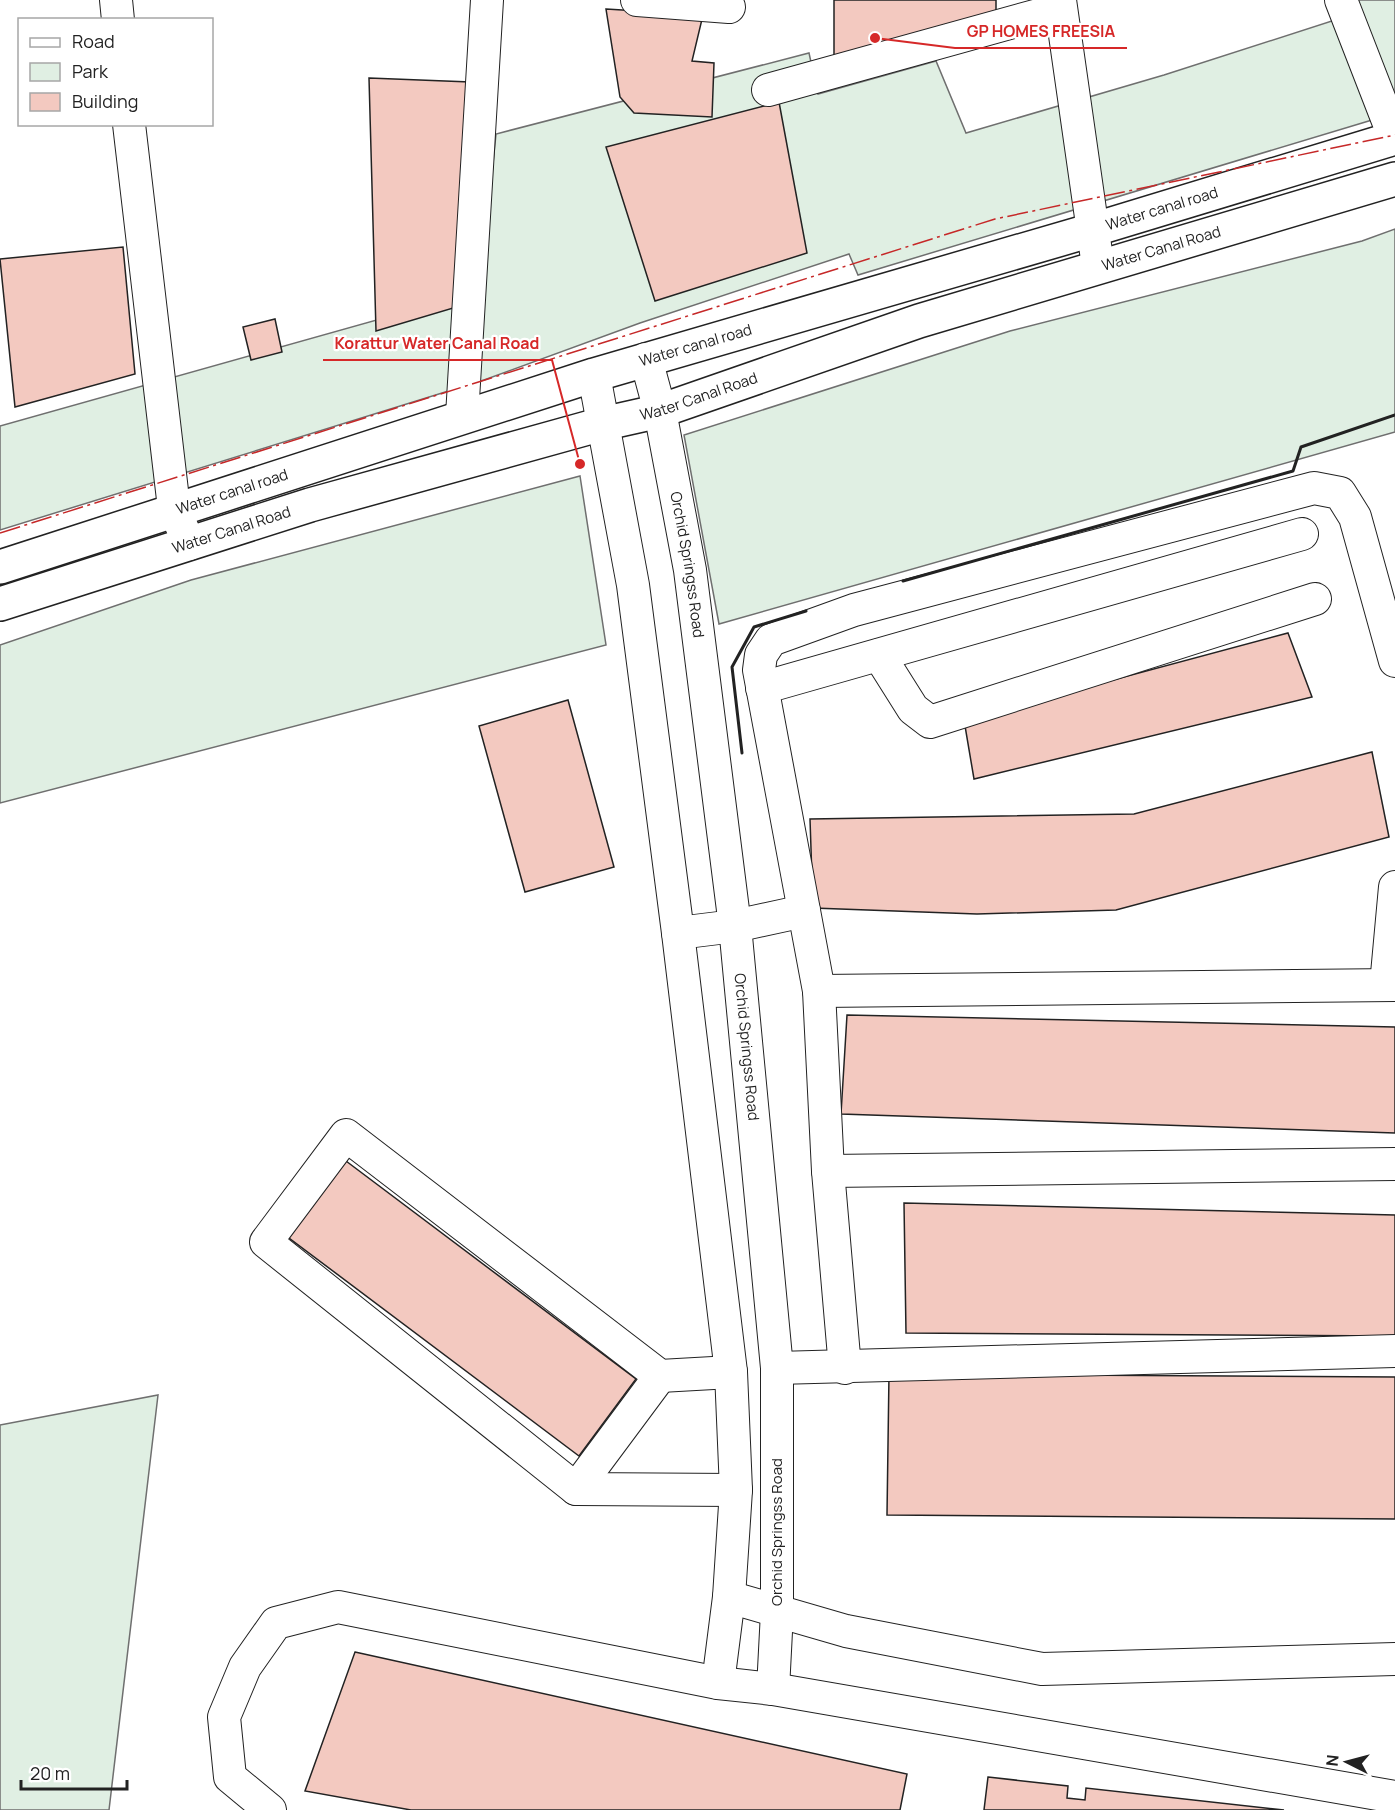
<svg xmlns="http://www.w3.org/2000/svg" width="1395" height="1810" font-family="Manrope,sans-serif">
<style>
.green{fill:#e0efe3;stroke:#6f6f6f;stroke-width:1.5}
.building{fill:#f3c9c0;stroke:#222;stroke-width:1.5}
.lines{fill:none;stroke-linecap:round;stroke-linejoin:round}
.street-casing{stroke:#222;stroke-width:34}
.secondary-casing{stroke:#222;stroke-width:36}
.street{stroke:#fff;stroke-width:32}
.secondary{stroke:#fff;stroke-width:33}
.wall{stroke:#222;stroke-width:3}
.power{stroke:#c62828;stroke-width:1.5;stroke-dasharray:21 4.5 3 4.5;stroke-linecap:butt}
.labels{text-anchor:middle;stroke-width:4.5;stroke-linejoin:round;paint-order:stroke}
.street-label{font-size:15px;fill:#222;stroke:#fff}
.leader{fill:none;stroke:#d62828;stroke-width:2}
.callout-dot{fill:#d62828;stroke:#fff;stroke-width:2}
.callout-label{font-size:16px;text-anchor:middle;font-weight:bold;fill:#d62828;stroke:#fff;stroke-width:4.5;stroke-linejoin:round;paint-order:stroke}
</style>
<rect width="100%" height="100%" fill="#fff"/>
<g class="green">
<path d="M1332,0H1395V108L1372,120L858,275L849,254L640,323L484,380L0,530V426L480,291L496,134L809,53L818,94L936,61L966,133L1164,75L1332,21Z"/>
<path d="M1395,229V432L719,624L684,435L1010,331L1362,241Z"/>
<path d="M580,476L606,645L0,803V645L191,580Z"/>
<path d="M158,1395L109,1810H0V1425Z"/>
</g>
<g class="building">
<path d="M834,0H996V15L834,62Z"/>
<path d="M606,9L703,15L692,61L714,63L712,117L634,113L620,97Z"/>
<path d="M369,78L470,82L460,306L376,331Z"/>
<path d="M779,102L807,253L655,301L606,147Z"/>
<path d="M123,247L135,374L15,407L0,259Z"/>
<path d="M275,319L282,352L251,360L243,327Z"/>
<path d="M1288,633L1312,697L974,779L964,720Z"/>
<path d="M568,700L614,867L525,892L479,726Z"/>
<path d="M1372,752L1389,837L1116,910L977,914L813,908L810,819L1134,814Z"/>
<path d="M847,1015L1395,1027V1133L841,1114Z"/>
<path d="M342,1158L636,1379L579,1456L285,1235Z"/>
<path d="M904,1203L1395,1215V1336L906,1333Z"/>
<path d="M889,1374L1395,1377V1519L887,1515Z"/>
<path d="M355,1652L907,1774L900,1810H411L305,1791Z"/>
<path d="M988,1777L1068,1786L1067,1798L1085,1800L1086,1788L1284,1810H984Z"/>
</g>
<g class="lines">
<g class="street-casing">
<g id="street">
<path d="M116,0L118,20"/>
<path d="M637,0L729,7"/>
<path d="M1060,0L1098,266"/>
<path d="M1341,0L1395,139"/>
<path d="M768,90L1060,9"/>
<path d="M129,124L174,508L189,544"/>
<path id="s1" d="M646,359L660,411L690,570L735,926L777,1368V1612L773,1689"/>
<path d="M594,375L633,585L678,933L731,1372L736,1490L729,1597L718,1683"/>
<path d="M462,416L487,0"/>
<path d="M879,655L913,709L930,722L1315,599"/>
<path d="M762,688L1302,534"/>
<path d="M678,933L735,926L804,911"/>
<path d="M1386,985L1395,887"/>
<path d="M819,991L1395,985"/>
<path d="M828,1171L1395,1164"/>
<path d="M777,1368L1395,1351"/>
<path d="M845,1368L828,1171L819,991L759,670L761,655L771,640L854,610L1314,488L1340,493L1355,517L1395,661"/>
<path d="M731,1372L660,1376L346,1135L266,1242L576,1489L736,1490"/>
<path d="M576,1489L660,1376"/>
<path d="M729,1597L846,1631L1042,1669L1395,1659"/>
<path d="M270,1810L230,1777L224,1717L245,1667L276,1623L338,1607L718,1683L773,1689L1395,1797"/>
</g>
</g>
<g class="secondary-casing">
<g id="secondary">
<path id="s2" d="M0,567L594,375L1092,230L1395,138"/>
<path id="s3" d="M0,604L310,505L602,424L660,411L919,321L1395,179"/>
</g>
</g>
<use href="#street" class="street"/>
<use href="#secondary" class="secondary"/>
<g class="wall">
<path d="M903,581L1293,471L1301,447L1395,415"/>
<path d="M742,753L732,667L754,627L806,611"/>
</g>
<path class="power" d="M0,533L995,219L1395,135"/>
</g>
<g class="labels">
<g class="street-label">
<text dy="5" stroke="none"><textPath href="#s2" startOffset="1216">Water canal road</textPath></text>
<text dy="5" stroke="none"><textPath href="#s3" startOffset="1215">Water Canal Road</textPath></text>
<text dy="5" stroke="none"><textPath href="#s2" startOffset="730">Water canal road</textPath></text>
<text dy="5" stroke="none"><textPath href="#s3" startOffset="729">Water Canal Road</textPath></text>
<text dy="5" stroke="none"><textPath href="#s2" startOffset="244">Water canal road</textPath></text>
<text dy="5" stroke="none"><textPath href="#s3" startOffset="243">Water Canal Road</textPath></text>
<text dy="5" stroke="none"><textPath href="#s1" startOffset="210">Orchid Springss Road</textPath></text>
<text dy="5" stroke="none"><textPath href="#s1" startOffset="696">Orchid Springss Road</textPath></text>
<text transform="translate(777 1532) rotate(-90)" y="5">Orchid Springss Road</text>
</g>
</g>
<path class="leader" d="M875 38L955 48H1127M580 464L552 360H323"/>
<g class="callout-dot">
<circle cx="875" cy="38" r="6"/>
<circle cx="580" cy="464" r="6"/>
</g>
<g class="callout-label">
<text x="1041" y="37">GP HOMES FREESIA</text>
<text x="437" y="349">Korattur Water Canal Road</text>
</g>
<rect x="18" y="18" width="195" height="108" fill="#ffffff" stroke="#a7a7a7" stroke-width="1.5"/>
<rect x="30" y="38" width="30" height="9" fill="#ffffff" stroke="#a7a7a7" stroke-width="1.5"/>
<text x="72" y="48" font-size="18" fill="#222222">Road</text>
<rect x="30" y="63" width="30" height="18" fill="#e0efe3" stroke="#a7a7a7" stroke-width="1.5"/>
<text x="72" y="78" font-size="18" fill="#222222">Park</text>
<rect x="30" y="93" width="30" height="18" fill="#f3c9c0" stroke="#a7a7a7" stroke-width="1.5"/>
<text x="72" y="108" font-size="18" fill="#222222">Building</text>
<g transform="translate(1347 1762) rotate(276)" stroke="#ffffff" stroke-width="4.5" paint-order="stroke">
<path d="M0-4.5L10 22L0 15L-10 22Z" fill="#222222"/>
<text y="-9" font-size="16" font-weight="bold" text-anchor="middle" fill="#222222">N</text>
</g>
<path d="M21 1780v9h106v-9" fill="none" stroke="#222222" stroke-width="3"/>
<text x="30" y="1780" font-size="18" fill="#222222" stroke="#ffffff" stroke-width="4.5" paint-order="stroke">20 m</text>
</svg>
